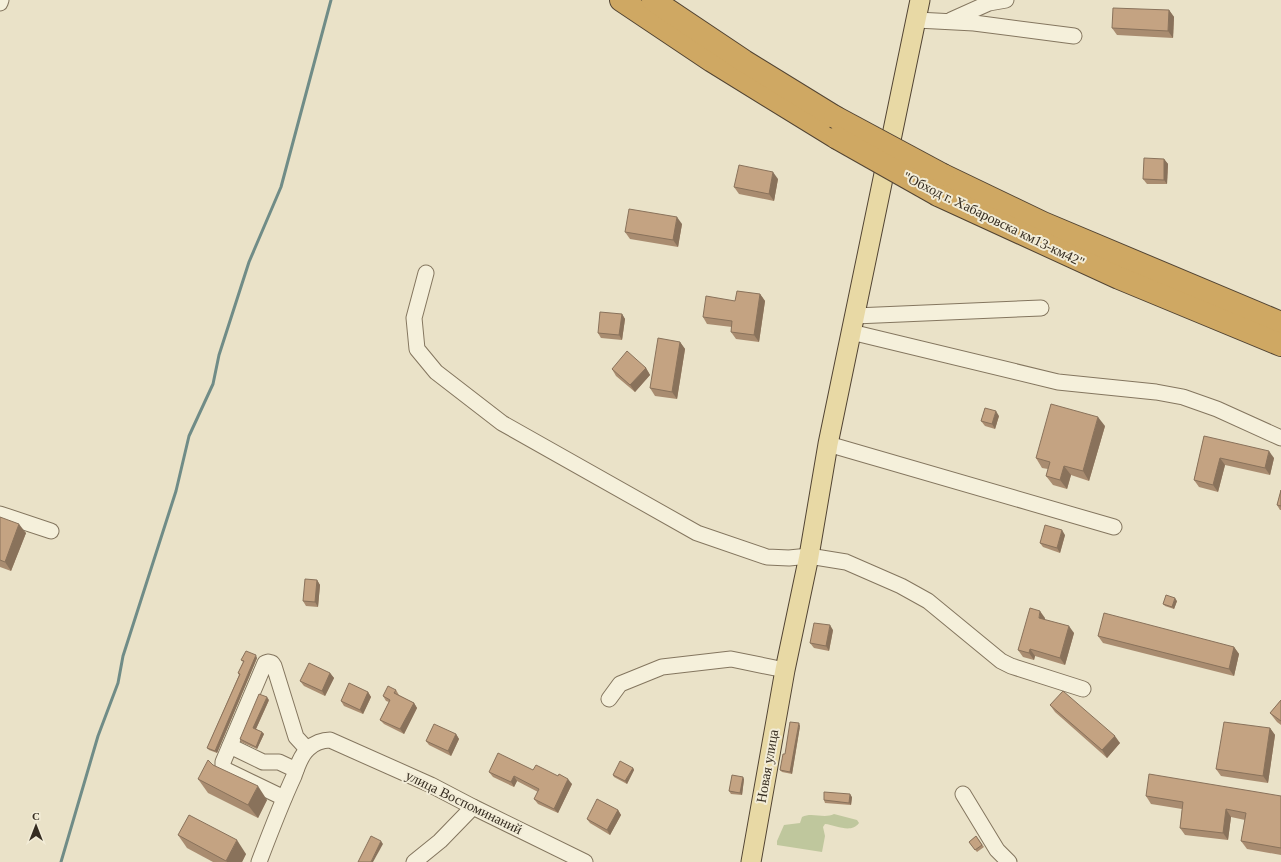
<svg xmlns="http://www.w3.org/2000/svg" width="1281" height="862" font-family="Georgia,serif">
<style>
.green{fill:#bfc79d}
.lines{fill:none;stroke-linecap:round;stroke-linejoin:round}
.stream{stroke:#708c87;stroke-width:3}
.minor-casing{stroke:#84765f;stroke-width:17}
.major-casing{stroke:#524433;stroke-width:21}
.highway-casing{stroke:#524433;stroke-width:24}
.minor{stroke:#f5f0db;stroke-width:15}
.major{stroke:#e8d9a5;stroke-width:19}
.highway{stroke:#cfa863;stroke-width:22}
.highway-bridge-casing{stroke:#524433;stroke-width:24;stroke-linecap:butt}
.highway-bridge{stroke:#cfa863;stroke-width:22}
.wall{fill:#a98c70}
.shaded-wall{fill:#89725b}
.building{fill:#c4a382;stroke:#89725b}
.labels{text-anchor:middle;stroke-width:4;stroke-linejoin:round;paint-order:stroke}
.street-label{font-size:14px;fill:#362d21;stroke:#f2ecd7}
</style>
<rect width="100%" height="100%" fill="#eae2c8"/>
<path class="green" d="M834,814L857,820L859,823C851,834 836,825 825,824L823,827L825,836L822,852L777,845V841L784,825L800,823L802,817C812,812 824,819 834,814Z"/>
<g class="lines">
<path class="stream" d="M61,862L98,736L118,683L123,656L176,491L189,436L213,384L219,355L249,262L281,187L331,0"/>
<g class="minor-casing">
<g id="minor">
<path d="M0,3L1,0"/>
<path d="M917,20L974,23L1074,36"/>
<path d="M951,20L989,3L1006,0"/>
<path d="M426,273L414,318L417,349L436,372L502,423L697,533L767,557L789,558L809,556L846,562L901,586L928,601L1001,661L1011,666L1083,689"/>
<path d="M855,316L1041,308"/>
<path d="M851,332L1058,382L1156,392L1183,397L1217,409L1281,438"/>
<path d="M828,444L1114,527"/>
<path d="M0,514L51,531"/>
<path d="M609,699L620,684L662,667L731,659L785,670"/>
<path d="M230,746L263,762H279L296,770"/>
<path d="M963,794L997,850L1009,862"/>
<path d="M284,798L226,770L223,766V762L265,663L268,662L272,663L274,666L296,737L307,749"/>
<path d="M259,862C270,833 281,804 294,776C297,767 301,755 308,749C314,743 323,740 330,740L431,785L473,807L585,862"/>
<path d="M414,862L440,841L473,807"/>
</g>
</g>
<g class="major-casing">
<path id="major" d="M751,862L785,670L809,556L828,444L920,0"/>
</g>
<g class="highway-casing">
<g id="highway">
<path d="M621,0L712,61L837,138"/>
<path d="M653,0L744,61L835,117"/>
<path d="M943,175L1043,223L1281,323"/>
<path d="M938,195L1119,278L1281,345"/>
</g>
</g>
<use href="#minor" class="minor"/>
<use href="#major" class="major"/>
<use href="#highway" class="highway"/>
<g class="highway-bridge-casing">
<g id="highway-bridge">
<path d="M835,117L943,175"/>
<path d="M837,138L938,195"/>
</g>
</g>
<use href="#highway-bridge" class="highway-bridge"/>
</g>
<g class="wall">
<path d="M1169,10L1174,17L1173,38L1117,35L1112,28Z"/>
<path d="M1164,159L1168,164L1167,184H1147L1143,179Z"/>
<path d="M778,179L774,201L739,194L734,187Z"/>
<path d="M682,224L678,247L630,239L625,232Z"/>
<path d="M760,294L765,301L759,342L736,339L731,332L732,327L707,324L703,317L735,301Z"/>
<path d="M622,314L625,319L622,340L601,338L598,333Z"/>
<path d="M680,342L685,349L677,399L655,396L650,388Z"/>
<path d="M646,368L650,375L635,392L616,376L612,369Z"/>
<path d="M999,416L995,429L985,426L981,421Z"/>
<path d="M1105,426L1089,481L1071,475L1067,489L1053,485L1046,476L1048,469L1042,468L1036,458Z"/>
<path d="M1204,436L1274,458L1270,475L1225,465L1218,492L1199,487L1194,480Z"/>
<path d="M1281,490V510H1280L1277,505Z"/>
<path d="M0,517L26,533L11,571L0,567Z"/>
<path d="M1065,535L1060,553L1043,547L1040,543Z"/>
<path d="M317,580L320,585L318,607L306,606L303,601Z"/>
<path d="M1177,601L1174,609L1165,606L1163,604Z"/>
<path d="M1045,618V620L1074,633L1065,665L1035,656L1034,660L1023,657L1018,650Z"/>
<path d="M833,630L829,651L814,648L810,643Z"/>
<path d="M1098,636L1234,647L1239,654L1234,676L1103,643Z"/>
<path d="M257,658L217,753L209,750L207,748L239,675L238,673L243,662L241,660Z"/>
<path d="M330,673L334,678L325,696L304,686L300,681Z"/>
<path d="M396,690L399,695L414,703L417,708L404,734L384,724L380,720L389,702L386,701L383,696Z"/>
<path d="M368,692L371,697L363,714L344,706L341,701Z"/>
<path d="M269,700L256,729L262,732L264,734L257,749L241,742L240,739Z"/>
<path d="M1281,700V725L1277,722L1270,713Z"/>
<path d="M1050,705L1120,743L1107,758L1055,712Z"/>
<path d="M800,726L792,774L782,772L780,770Z"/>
<path d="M1270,728L1275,735L1268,783L1221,776L1216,769Z"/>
<path d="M456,734L459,739L451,756L429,745L426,741Z"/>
<path d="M213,765L267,800L258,818L208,793L198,779Z"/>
<path d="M633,768L634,770L627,784L614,777L613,775Z"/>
<path d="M533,770L572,784L558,813L538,804L534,799L538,792L517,781L514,787L493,777L489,772Z"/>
<path d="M744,779L742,795L731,794L729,791Z"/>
<path d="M1146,796H1281V855L1247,849L1241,841L1245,820L1231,817L1228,840L1185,835L1180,828L1182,809L1151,804Z"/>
<path d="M852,797L851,805L825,803L824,800Z"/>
<path d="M618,810L621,815L610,835L590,823L587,819Z"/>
<path d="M178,835L246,854L242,862H213L187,848Z"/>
<path d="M976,836L984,847L977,852L969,842Z"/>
</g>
<g class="shaded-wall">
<path d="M1169,10L1174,17L1173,38L1168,31Z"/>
<path d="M1164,159L1168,164L1167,184L1164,180Z"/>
<path d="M773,172L778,179L774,201L769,194Z"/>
<path d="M677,217L682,224L678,247L673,240Z"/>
<path d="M760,294L765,301L759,342L754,335Z"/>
<path d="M622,314L625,319L622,340L619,335Z"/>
<path d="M680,342L685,349L677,399L672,392Z"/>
<path d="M646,368L650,375L635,392L630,385Z"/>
<path d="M996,411L999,416L995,429L992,424Z"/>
<path d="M1098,417L1105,426L1089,481L1083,471Z"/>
<path d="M1269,451L1274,458L1270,475L1265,468Z"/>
<path d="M1220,458L1225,465L1218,492L1213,485Z"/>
<path d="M1064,466L1071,475L1067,489L1060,480Z"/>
<path d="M19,524L26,533L11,571L5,562Z"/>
<path d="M1062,530L1065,535L1060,553L1057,548Z"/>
<path d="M317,580L320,585L318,607L315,602Z"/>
<path d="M1175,598L1177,601L1174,609L1172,607Z"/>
<path d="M1040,611L1045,618L1044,625L1039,618Z"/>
<path d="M830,625L833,630L829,651L826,646Z"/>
<path d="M1069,626L1074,633L1065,665L1060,658Z"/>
<path d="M1234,647L1239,654L1234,676L1229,669Z"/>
<path d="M1030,649L1035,656L1034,660L1029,653Z"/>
<path d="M256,655L257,658L217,753L215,751Z"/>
<path d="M330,673L334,678L325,696L322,691Z"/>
<path d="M368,692L371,697L363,714L360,710Z"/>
<path d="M267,697L269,700L255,731L253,728Z"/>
<path d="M414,703L417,708L404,734L400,729Z"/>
<path d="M799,723L800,726L792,774L790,772Z"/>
<path d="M1270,728L1275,735L1268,783L1263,776Z"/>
<path d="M262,732L264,734L257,749L256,747Z"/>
<path d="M456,734L459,739L451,756L448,751Z"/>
<path d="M1115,736L1120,743L1107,758L1102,750Z"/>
<path d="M633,768L634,770L627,784L625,781Z"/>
<path d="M514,776L517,781L514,787L511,782Z"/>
<path d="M743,777L744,779L742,795L740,793Z"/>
<path d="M568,779L572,784L558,813L554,809Z"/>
<path d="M258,786L267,800L258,818L248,805Z"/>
<path d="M850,794L852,797L851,805L849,803Z"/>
<path d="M1226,809L1231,817L1228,840L1223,833Z"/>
<path d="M618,810L621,815L610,835L607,830Z"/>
<path d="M237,840L246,854L242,862H227L226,861Z"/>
<path d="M381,841L383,844L373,862H371Z"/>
</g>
<g class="building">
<path d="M1113,8L1169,10L1168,31L1112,28Z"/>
<path d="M1144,158L1164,159V180L1143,179Z"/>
<path d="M739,165L773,172L769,194L734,187Z"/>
<path d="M629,209L677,217L673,240L625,232Z"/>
<path d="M737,291L760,294L754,335L731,332L732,321L703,317L706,296L735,301Z"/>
<path d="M600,312L622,314L619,335L598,333Z"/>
<path d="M658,338L680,342L672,392L650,388Z"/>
<path d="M627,351L646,368L630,385L612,369Z"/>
<path d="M1051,404L1098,417L1083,471L1064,466L1060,480L1046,476L1050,462L1036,458Z"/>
<path d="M985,408L996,411L992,424L981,421Z"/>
<path d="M1204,436L1269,451L1265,468L1220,458L1213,485L1194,480Z"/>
<path d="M1281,490V506L1277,505Z"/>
<path d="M0,517L19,524L5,562L0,560Z"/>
<path d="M1045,525L1062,530L1057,548L1040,543Z"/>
<path d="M305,579L317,580L315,602L303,601Z"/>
<path d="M1166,595L1175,598L1172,607L1163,604Z"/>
<path d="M1030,608L1040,611L1039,618L1069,626L1060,658L1030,649L1029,653L1018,650Z"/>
<path d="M1104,613L1234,647L1229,669L1098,636Z"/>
<path d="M814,623L830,625L826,646L810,643Z"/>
<path d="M246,651L256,655L215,751L207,748L240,674L238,673L244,661L241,660Z"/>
<path d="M309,663L330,673L322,691L300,681Z"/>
<path d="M349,683L368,692L360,710L341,701Z"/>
<path d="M388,686L396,690L394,693L414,703L400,729L380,720L390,700L383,696Z"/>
<path d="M1063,691L1115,736L1102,750L1050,705Z"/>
<path d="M259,694L267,697L253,728L262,732L256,747L240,739Z"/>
<path d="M1281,700V721L1270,713Z"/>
<path d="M790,722L799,723L790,772L780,770L783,754H785Z"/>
<path d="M1224,722L1270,728L1263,776L1216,769Z"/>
<path d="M434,724L456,734L448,751L426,741Z"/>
<path d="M498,753L533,770L536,765L558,776L559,774L568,779L554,809L534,799L539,789L514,776L511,782L489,772Z"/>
<path d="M208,760L213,765L258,786L248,805L198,779Z"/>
<path d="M620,761L633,768L625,781L613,775Z"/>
<path d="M1149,774L1281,796V848L1241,841L1246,813L1226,809L1223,833L1180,828L1183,802L1146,796Z"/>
<path d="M732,775L743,777L740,793L729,791Z"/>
<path d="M824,792L850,794L849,803L824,800Z"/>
<path d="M597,799L618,810L607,830L587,819Z"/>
<path d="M189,815L237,840L226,861L178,835Z"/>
<path d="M371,836L381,841L371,862H358Z"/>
<path d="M976,836L982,845L975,850L969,842Z"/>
</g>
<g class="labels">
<g class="street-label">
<text transform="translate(994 219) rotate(26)" y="5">"Обход г. Хабаровска км13-км42"</text>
<text transform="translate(767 766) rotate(-80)" y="5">Новая улица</text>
<text transform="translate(464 802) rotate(26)" y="5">улица Воспоминаний</text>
</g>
</g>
<g transform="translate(36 826)" stroke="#f2ecd7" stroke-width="3" paint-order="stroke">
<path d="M0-3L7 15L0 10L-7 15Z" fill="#362d21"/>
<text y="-6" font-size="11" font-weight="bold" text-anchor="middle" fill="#362d21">С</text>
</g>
</svg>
